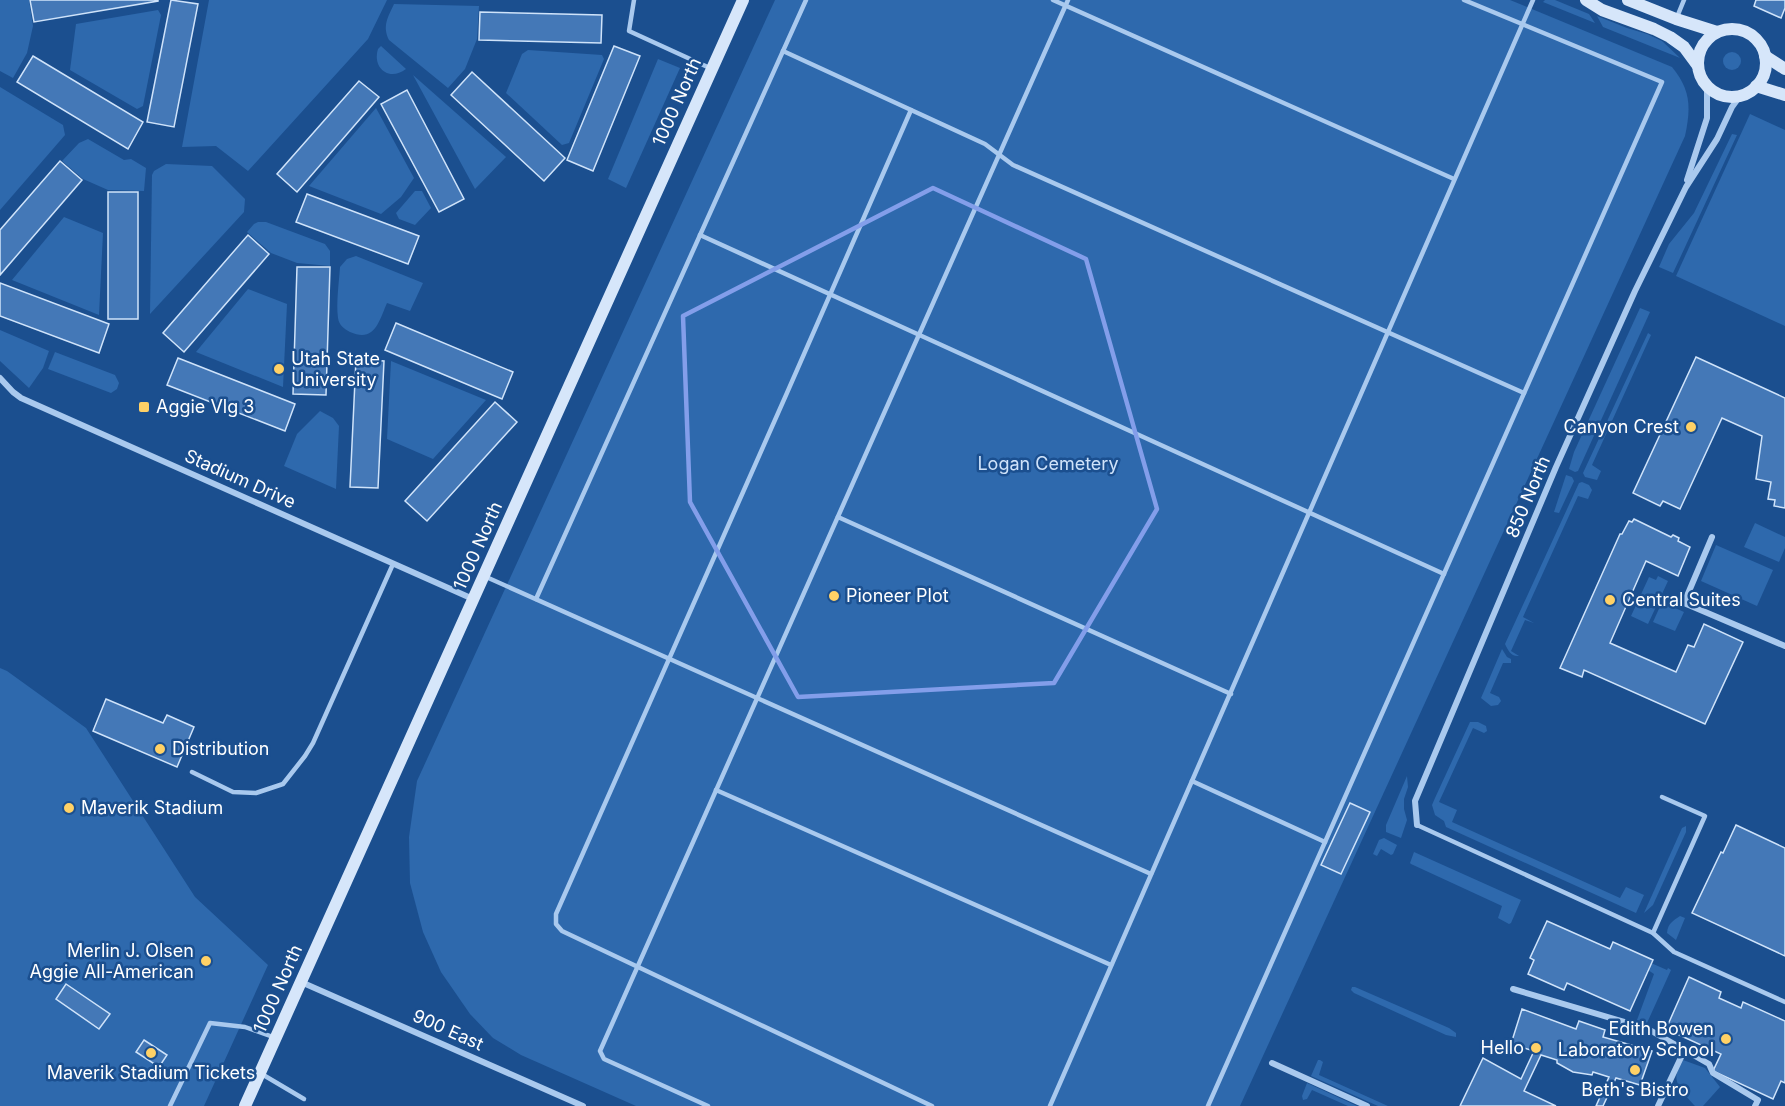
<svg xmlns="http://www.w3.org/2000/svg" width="1785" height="1106" font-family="Inter,sans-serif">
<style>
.green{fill:#2e69ad}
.building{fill:#4478b7;stroke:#cfe3fa;stroke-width:1.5}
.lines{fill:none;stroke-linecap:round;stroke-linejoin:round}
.lane{stroke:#a9c9ee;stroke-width:4.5}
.street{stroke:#a9c9ee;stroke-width:6}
.secondary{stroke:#d6e6fa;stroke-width:12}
.marked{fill:none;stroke:#839eea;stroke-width:4.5;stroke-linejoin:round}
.poi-dot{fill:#ffd166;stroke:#1b4f8f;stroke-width:2}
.labels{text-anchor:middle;stroke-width:5;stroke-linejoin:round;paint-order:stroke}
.street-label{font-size:18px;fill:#fff;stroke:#1b4f8f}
.poi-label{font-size:18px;fill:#fff;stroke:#1b4f8f;text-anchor:start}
.park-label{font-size:18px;fill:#cfe3fa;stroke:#1b4f8f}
</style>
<rect width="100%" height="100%" fill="#1b4f8f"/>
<g class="green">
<path d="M0,0H29L33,26L27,53L13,78L0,71Z"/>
<path d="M209,0H387L368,39L248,171L216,146L182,147Z"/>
<path d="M775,0H1510L1672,67C1691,90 1691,108 1685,136L1240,1106H636L521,1055L493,1038L470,1014L441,972L423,932L410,883L409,837L417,781Z"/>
<path d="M1545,0H1555L1589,14L1595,23L1543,2Z"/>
<path d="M394,4L479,6L477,39L465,69L448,88L389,40C382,26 388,17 394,4Z"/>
<path d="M158,10L161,15L143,106L137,109L70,70L76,24Z"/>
<path d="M1597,16L1627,28L1647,34L1662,41L1680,58L1603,27Z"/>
<path d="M381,46L406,69C389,82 372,68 378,49Z"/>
<path d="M528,50L602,55L604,59L569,143L562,145L506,93L522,54Z"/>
<circle cx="1732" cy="61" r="9"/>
<path d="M658,59L680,68L626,188L608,179Z"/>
<path d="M413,75L506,157L475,189Z"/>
<path d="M0,87L63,125L65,135L0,210Z"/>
<path d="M376,108L414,178L401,197L381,214L309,186Z"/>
<path d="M1750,114L1785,130V326L1676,276Z"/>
<path d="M1732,134L1737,135L1673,273L1659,267L1669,244L1694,213Z"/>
<path d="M88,139L124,160L131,159L146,168L144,191L108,190L83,179L62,161L79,143Z"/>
<path d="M166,164L212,166L245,199L244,212L150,314L152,175L154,171Z"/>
<path d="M415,191H422L431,208L415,225L399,219L396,213Z"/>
<path d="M64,217L103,233L99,315L12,280Z"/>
<path d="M258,222H266L325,244L330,251V266L297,263L271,253L247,232L254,224Z"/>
<path d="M356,256L423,283L410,311L387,303C379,321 375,343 350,332C344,329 339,325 338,318C336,303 339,282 340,267L347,259Z"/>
<path d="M248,289L287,304L283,387L196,352Z"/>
<path d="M1640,308L1650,312L1578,471L1575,472L1569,469L1574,452Z"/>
<path d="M0,330L49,351L43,368L29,388L0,361Z"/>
<path d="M1648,333L1651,335L1592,465L1601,471L1597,480L1585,477L1583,473Z"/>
<path d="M55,352L115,375L119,383L117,389L111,393L48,369Z"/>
<path d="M391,361L486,400L433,459L387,439Z"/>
<path d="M320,411L333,418L339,426L336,489L284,466L297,434Z"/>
<path d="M1566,475L1572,477L1574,481L1559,513L1554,512Z"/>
<path d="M1582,482L1589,485L1592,490L1588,499L1578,496L1523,617L1534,623L1525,620L1511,651L1519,656C1511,657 1508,650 1505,644L1579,483Z"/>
<path d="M1755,523L1785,537V548L1779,562L1744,547Z"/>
<path d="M1716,545L1773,570L1757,606L1701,581Z"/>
<path d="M1658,576L1668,581L1648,624L1631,616L1649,577L1656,580Z"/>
<path d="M1662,602L1684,612L1675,631L1653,622Z"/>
<path d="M1502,649L1507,657L1511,659V663H1503L1490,693L1499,697L1501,701L1498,705L1491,706L1481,698Z"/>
<path d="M0,668L7,671L86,728L195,897L268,965L204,1106H0Z"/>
<path d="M1470,722H1478L1486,726L1487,731L1484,733L1473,728L1439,802L1457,810L1452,822L1620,898L1626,887L1644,895L1636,913L1446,827L1444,821L1435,815L1432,805L1435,798Z"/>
<path d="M1407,776L1408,787L1404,799V809L1407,820L1401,838L1386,832V825Z"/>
<path d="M1686,826V832L1653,905L1644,913L1682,828Z"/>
<path d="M1384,838L1397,845L1393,854L1391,855L1381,849L1377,856L1373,854L1379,840Z"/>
<path d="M1414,852L1521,900L1511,923L1509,924L1498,918L1502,906L1411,864L1410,863Z"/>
<path d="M1680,916L1685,918L1676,940L1667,933C1668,923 1673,921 1680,916Z"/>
<path d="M1651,963L1667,970L1668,968L1671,970L1647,1023L1637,1020L1654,974L1648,970Z"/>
<path d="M1352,987H1355L1449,1028L1456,1033V1037L1446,1035L1354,993L1351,990Z"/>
<path d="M1318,1060H1320L1323,1062L1319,1075L1388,1106H1378L1311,1076Z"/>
<path d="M1683,1060L1705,1068L1720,1087L1703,1106H1695C1688,1098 1673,1084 1677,1073C1678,1069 1681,1064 1683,1060Z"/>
<path d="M1307,1083L1357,1106H1348L1312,1090L1307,1099L1303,1100L1302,1096Z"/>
</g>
<g class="building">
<path d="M30,0H158V1L34,22Z"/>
<path d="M171,0L198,4L174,127L147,122Z"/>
<path d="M1756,0H1785V8L1781,18L1754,6Z"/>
<path d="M480,12L602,15L601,43L479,40Z"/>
<path d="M614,46L640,56L593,171L567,160Z"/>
<path d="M33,56L143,122L128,149L17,82Z"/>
<path d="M472,72L565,158L544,181L451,95Z"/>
<path d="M359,81L379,97L297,192L277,174Z"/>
<path d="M407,90L464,199L439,212L381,104Z"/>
<path d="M60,161L82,180L0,275V230Z"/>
<rect x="108" y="192" width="30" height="127"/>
<path d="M307,194L419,236L408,264L296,222Z"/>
<path d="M248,235L269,254L184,352L163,333Z"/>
<path d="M297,267H330L326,395L293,394Z"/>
<path d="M0,283L109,324L99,353L0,316Z"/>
<path d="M396,323L513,372L502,399L385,350Z"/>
<path d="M1696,357L1785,398V508L1774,506L1775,500L1768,499L1771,482L1756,479L1762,436L1722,418L1680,509L1663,501L1660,506L1633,493Z"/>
<path d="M178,358L295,404L285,431L167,385Z"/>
<path d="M356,359L384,361L378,488L350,487Z"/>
<path d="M495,402L517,422L427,521L405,501Z"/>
<path d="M1634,519L1671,537L1673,535L1679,538L1678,541L1690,547L1678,576L1646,561L1610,643L1676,672L1688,645L1694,647L1704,624L1743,642L1705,724L1584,670L1582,677L1560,668L1620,534H1622L1629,521L1632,522Z"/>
<path d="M106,699L163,723L167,715L194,727L177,767L93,731Z"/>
<path d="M1350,803L1370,812L1341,874L1321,865Z"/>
<path d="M1736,825L1785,848V956L1692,913L1721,852L1723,853Z"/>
<path d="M1547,921L1610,949L1613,942L1653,960L1630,1011L1567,983L1564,990L1528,974L1534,960L1530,958Z"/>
<path d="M1689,977L1721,992L1719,998L1741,1008L1743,1002L1785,1021V1083L1781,1081L1773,1099L1713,1071L1721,1054L1666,1029Z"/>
<path d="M66,984L110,1014L99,1029L56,999Z"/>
<path d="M1522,1009L1576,1029L1579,1021L1605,1030L1603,1037L1652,1051L1640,1085L1616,1078L1603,1106H1596L1609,1077L1593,1072L1592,1075L1573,1072L1557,1063V1060L1541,1055L1524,1091L1556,1106H1460L1483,1058L1521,1079L1534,1051L1511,1044Z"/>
<path d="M144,1040L167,1055L159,1067L136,1052Z"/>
</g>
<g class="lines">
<g class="lane">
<path d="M634,0L629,31L712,69"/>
<path d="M1053,0L1454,179"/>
<path d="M1677,17L1684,0"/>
<path d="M783,51L985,144L1013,165L1524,393"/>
<path d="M911,110C795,379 673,646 556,914V924L562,931L932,1106"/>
<path d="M700,235L1444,574"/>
<path d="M838,517L1231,694"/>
<path d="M484,576L1151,874"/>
<path d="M536,599L806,0"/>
<path d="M192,772L233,792L256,793L283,784L305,756L313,743L393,564"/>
<path d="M1192,781L1325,842"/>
<path d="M716,790L1111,965"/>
<path d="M1417,825L1653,933L1674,952L1785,1002"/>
<path d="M1653,933L1705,816L1662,797"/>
<path d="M260,1073L304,1099"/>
<path d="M170,1106L210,1023L245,1027L273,1037"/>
<path d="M708,1106L604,1059L600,1051L1068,0"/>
<path d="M1050,1106L1533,0"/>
<path d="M1208,1106L1662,82L1464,0"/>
</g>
<g class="street">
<path d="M1687,180L1707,118V86"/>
<path d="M0,378L13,392L21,398L473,599"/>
<path d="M1712,537L1684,603L1785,646"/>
<path d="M1417,825L1415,801L1556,467L1635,291L1686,187L1717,139L1732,107L1740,96"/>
<path d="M301,982L583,1106"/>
<path d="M1513,989L1648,1029L1709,1064L1713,1073L1758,1100L1755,1106"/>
<path d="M1272,1063L1367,1106"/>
<path d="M1658,1106L1685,1049"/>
</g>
<g class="secondary">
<path d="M1586,0L1602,10L1654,29L1670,37L1684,47L1698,66"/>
<path d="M1628,0L1676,19L1717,32"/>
<circle cx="1732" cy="63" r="34"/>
<path d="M1765,56L1785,69"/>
<path d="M1756,86L1785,95"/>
<path d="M245,1106L743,0"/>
</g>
</g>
<path class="marked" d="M933,188L1086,259L1157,509L1054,683L798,697L690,502L683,316Z"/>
<g class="poi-dot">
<circle cx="279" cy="369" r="6"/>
<rect x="138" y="401" width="12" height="12" rx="3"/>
<circle cx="1691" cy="427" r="6"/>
<circle cx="834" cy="596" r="6"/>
<circle cx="1610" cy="600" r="6"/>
<circle cx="160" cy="749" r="6"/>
<circle cx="69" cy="808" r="6"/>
<circle cx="206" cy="961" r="6"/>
<circle cx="1726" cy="1039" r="6"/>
<circle cx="1536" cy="1048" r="6"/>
<circle cx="151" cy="1053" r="6"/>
<circle cx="1635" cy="1070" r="6"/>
</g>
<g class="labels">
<g class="street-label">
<text transform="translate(677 102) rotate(-66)" y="6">1000 North</text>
<text transform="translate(240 479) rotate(24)" y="6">Stadium Drive</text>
<text transform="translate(1528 497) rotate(-67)" y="6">850 North</text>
<text transform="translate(478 546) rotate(-66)" y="6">1000 North</text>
<text transform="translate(278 989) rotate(-66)" y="6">1000 North</text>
<text transform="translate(448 1030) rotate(24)" y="6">900 East</text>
</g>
<g class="poi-label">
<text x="291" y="365">Utah State<tspan x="291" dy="21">University</tspan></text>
<text x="156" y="413">Aggie Vlg 3</text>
<text x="1679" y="433" text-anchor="end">Canyon Crest</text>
<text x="846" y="602">Pioneer Plot</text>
<text x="1622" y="606">Central Suites</text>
<text x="172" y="755">Distribution</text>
<text x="81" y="814">Maverik Stadium</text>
<text x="194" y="957" text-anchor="end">Merlin J. Olsen<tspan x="194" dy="21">Aggie All-American</tspan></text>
<text x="1714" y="1035" text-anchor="end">Edith Bowen<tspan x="1714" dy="21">Laboratory School</tspan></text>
<text x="1524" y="1054" text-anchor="end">Hello</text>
<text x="151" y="1079" text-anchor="middle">Maverik Stadium Tickets</text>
<text x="1635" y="1096" text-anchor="middle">Beth's Bistro</text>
</g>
<g class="park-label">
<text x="1048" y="470">Logan Cemetery</text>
</g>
</g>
</svg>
